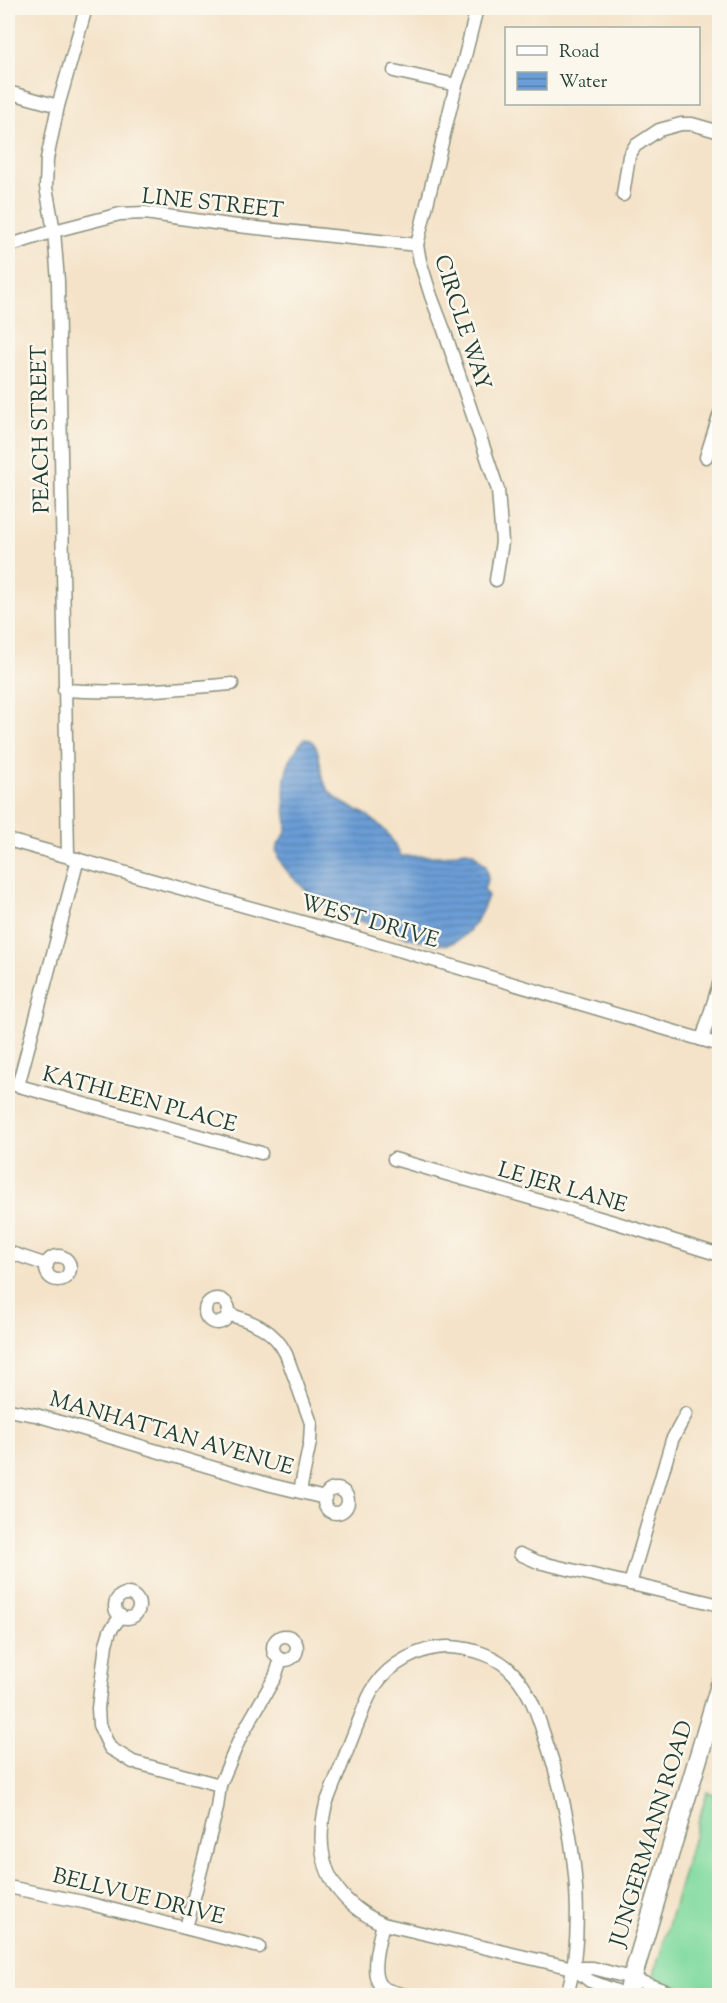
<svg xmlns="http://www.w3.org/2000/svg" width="727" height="2003" font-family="'Sorts Mill Goudy',serif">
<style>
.grass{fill:#80da9f;stroke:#508c6a;stroke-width:1.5}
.water{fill:url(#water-rules);stroke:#456d85;stroke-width:1.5}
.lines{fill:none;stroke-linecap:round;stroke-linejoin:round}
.street-casing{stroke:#8a907e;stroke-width:15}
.primary-casing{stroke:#8a907e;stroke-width:21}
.street{stroke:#fff;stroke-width:12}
.primary{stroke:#fff;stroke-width:18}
.labels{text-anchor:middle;stroke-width:5;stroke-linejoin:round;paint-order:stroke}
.street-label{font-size:22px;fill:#1f3d34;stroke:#fbf7ec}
</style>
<defs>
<pattern id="water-rules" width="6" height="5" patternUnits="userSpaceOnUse" patternTransform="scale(1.5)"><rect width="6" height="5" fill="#6b9dd6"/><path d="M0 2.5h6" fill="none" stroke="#5781ae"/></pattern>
</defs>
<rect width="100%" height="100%" fill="#fbf7ec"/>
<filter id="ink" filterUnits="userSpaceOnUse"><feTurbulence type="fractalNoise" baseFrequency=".0167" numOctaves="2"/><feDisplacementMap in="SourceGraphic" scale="12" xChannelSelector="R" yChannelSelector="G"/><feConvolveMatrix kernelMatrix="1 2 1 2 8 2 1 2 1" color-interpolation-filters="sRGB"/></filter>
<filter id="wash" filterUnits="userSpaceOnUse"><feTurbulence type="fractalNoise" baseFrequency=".008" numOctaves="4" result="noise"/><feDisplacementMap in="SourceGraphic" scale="24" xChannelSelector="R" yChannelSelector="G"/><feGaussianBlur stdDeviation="1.35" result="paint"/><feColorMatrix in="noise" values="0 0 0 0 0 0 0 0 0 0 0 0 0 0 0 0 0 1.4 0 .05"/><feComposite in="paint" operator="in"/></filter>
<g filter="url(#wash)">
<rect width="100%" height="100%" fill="#f4e3c9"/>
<path class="grass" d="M707,1792L719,1795V1995H700L653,1978Z"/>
<path class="water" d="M304,739L311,740C324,753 317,776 329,791C339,803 352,807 365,814C383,826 392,837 401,856H445L465,851L472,852L486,866L488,880L484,889L488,896C481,915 470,938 449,944C432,949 349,918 331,908C314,898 283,873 277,854C274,845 282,841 285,834C288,829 287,821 286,816C282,784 283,764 304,739Z"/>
</g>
<g filter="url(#ink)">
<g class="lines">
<g class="street-casing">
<g id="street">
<path d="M477,8L462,68L456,85L417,245L420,261L431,296L444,330L498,490L502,542L496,580"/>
<path d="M394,71L456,85"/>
<path d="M8,92L58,106"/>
<path d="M623,195L629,156L635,146L659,130L681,124H692L720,132"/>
<path d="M8,246L54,231L120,214L145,213L229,225L417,245"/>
<path d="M706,457L720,413"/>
<path d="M64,690C121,694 176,689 232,684"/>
<path d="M8,840L334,931L720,1045"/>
<path d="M68,856L58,281L54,231L46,187L47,159L58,106L86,8"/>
<path d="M702,1040L720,981"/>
<path d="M8,1083L261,1153"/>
<path d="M18,1086L78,859"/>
<path d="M394,1159L617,1223L720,1255"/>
<path d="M8,1252L47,1265"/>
<circle cx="58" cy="1268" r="12"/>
<circle cx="217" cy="1311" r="12"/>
<path d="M228,1314C253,1322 274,1329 286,1354L311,1423L310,1442L300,1491"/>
<path d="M8,1410L36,1415L271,1485L325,1498"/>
<circle cx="336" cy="1501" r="12"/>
<path d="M520,1554L538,1562L720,1605"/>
<path d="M630,1584L672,1440L686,1414"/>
<circle cx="127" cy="1606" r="12"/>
<path d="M121,1616L110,1631L106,1644L98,1708L99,1725L110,1748L133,1762L220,1785"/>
<circle cx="285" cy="1648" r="12"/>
<path d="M8,1887L83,1902L259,1947"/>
<path d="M383,1924C379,1939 368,1976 382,1987C389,1992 400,1993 409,1996"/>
<path d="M186,1928L217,1808L220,1785L240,1738L275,1677L281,1659"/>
<path d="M573,1968L590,1981L630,1996"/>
<path d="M567,1996C589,1916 571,1812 544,1735C537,1713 530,1692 514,1674C498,1656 473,1648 449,1647C422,1646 389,1664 375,1686C366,1699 362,1714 356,1728C346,1753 336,1779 326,1804C312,1860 331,1900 383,1924L573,1968H593L631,1978L679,1996"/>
</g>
</g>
<g class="primary-casing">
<path id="primary" d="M627,1996L720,1685"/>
</g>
<use href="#street" class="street"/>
<use href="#primary" class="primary"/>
</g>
</g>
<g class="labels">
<g class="street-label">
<text transform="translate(213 202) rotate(6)" y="8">LINE STREET</text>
<text transform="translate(464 322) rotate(72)" y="8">CIRCLE WAY</text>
<text transform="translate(39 429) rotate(-91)" y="8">PEACH STREET</text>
<text transform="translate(370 920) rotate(16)" y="8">WEST DRIVE</text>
<text transform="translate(140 1098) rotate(15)" y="8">KATHLEEN PLACE</text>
<text transform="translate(563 1186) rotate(16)" y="8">LE JER LANE</text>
<text transform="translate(172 1432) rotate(16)" y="8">MANHATTAN AVENUE</text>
<text transform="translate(650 1833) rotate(-73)" y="8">JUNGERMANN ROAD</text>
<text transform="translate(139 1895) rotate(14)" y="8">BELLVUE DRIVE</text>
</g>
</g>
<rect width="727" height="2003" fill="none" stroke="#fbf7ec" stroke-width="30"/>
<rect x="505" y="27" width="195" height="78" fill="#fbf7ec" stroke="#a3ada2" stroke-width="1.5"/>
<rect x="517" y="46" width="30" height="9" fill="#ffffff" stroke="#a3ada2" stroke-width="1.5"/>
<text x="559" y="57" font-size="18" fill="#1f3d34">Road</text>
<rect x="517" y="72" width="30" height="18" fill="url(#water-rules)" stroke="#a3ada2" stroke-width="1.5"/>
<text x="559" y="87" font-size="18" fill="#1f3d34">Water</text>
</svg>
